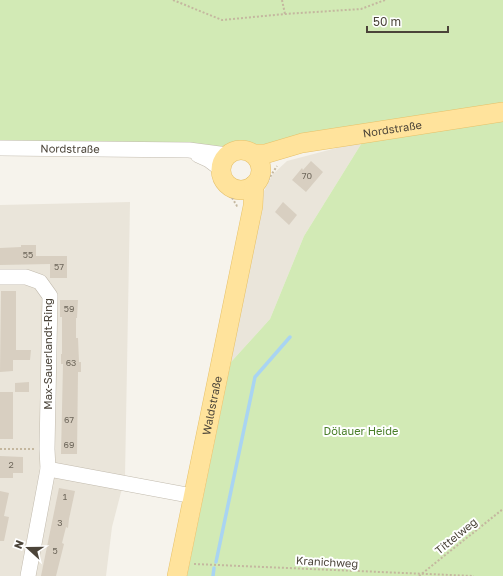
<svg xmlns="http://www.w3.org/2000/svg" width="503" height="576" font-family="'Golos Text',sans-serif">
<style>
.residential{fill:#eae5da}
.green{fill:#d2eab5}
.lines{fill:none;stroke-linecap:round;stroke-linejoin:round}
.stream{stroke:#a9d4f2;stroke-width:3.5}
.building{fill:#d8cfc1}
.minor-casing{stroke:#c2bbae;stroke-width:16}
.major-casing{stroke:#e6c16a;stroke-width:20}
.path{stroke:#c4b79f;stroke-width:2;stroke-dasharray:2 2;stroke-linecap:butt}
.minor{stroke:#fff;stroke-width:15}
.major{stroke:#ffe39c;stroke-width:19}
.labels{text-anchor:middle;stroke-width:4;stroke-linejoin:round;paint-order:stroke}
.number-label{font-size:9px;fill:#6e675b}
.street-label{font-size:11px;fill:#4b4439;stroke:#fff}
.park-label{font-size:11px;fill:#4a7f2a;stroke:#fff}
</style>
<rect width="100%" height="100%" fill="#f6f3ec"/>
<g class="residential">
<path d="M363,141L304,236L270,319L231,362L261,204L264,191L272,175L287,161Z"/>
<path d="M130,202L125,477L112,527L106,576H0V205Z"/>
</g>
<g class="green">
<path d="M0,0H503V107L264,149L0,148Z"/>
<path d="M503,119V576H187L231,362L270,319L304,236L363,141Z"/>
</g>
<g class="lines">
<g class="stream">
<path d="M216,562L255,377L290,337"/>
<path d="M213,576L214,568"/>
</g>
</g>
<g class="building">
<path d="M311,161L323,172L306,192L292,180L302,168L303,170Z"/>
<path d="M283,202L297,215L289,225L275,212Z"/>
<path d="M21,245H36V256H67V278H50V264L0,265V248L21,247Z"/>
<path d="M1,291H16V350H31L30,360H13V371L0,372Z"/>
<path d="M60,300H78L77,318H76V338H78L79,362H81V372H78L77,454H61L63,364H61V354H62V317H60Z"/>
<path d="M29,382V392H15V383Z"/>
<rect x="0" y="392" width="13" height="47"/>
<path d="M0,456L23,457V473H13V478H0Z"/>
<path d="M59,488L75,491L69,519L68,528L66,527L62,543L64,544L56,576H41Z"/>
<path d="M0,491L9,493L4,516L9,517L4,541H0Z"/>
</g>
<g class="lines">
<g class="minor-casing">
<g id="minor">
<path id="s1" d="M0,148L189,150L227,155"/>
<path d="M198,155L209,160L221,169"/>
<path d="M0,277H26L40,282L50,296L47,449L48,469L28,576"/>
<path d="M48,469L193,496"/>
</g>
</g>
<g class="major-casing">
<g id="major">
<circle cx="241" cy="170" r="20"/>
<path id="s2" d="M254,154H265L302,143L503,112"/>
<path id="s3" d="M177,576L253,206L254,185"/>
</g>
</g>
<g class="path">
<path d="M173,0L222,20L285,14L361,9L385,0"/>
<path d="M282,0L285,14"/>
<path d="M268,180L277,166"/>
<path d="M216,181L223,192L231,196L237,206H239"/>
<path d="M0,449H36"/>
<path d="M194,564L474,576"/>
<path d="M419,576L503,509"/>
</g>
<use href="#minor" class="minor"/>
<use href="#major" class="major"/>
</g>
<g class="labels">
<g class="number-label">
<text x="307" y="179">70</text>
<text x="28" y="258">55</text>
<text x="59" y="270">57</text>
<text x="69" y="312">59</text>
<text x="71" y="366">63</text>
<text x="69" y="423">67</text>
<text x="69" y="448">69</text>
<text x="11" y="468">2</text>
<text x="65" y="500">1</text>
<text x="60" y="526">3</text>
<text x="55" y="554">5</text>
</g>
<g class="street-label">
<text dy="4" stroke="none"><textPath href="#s2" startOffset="141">Nordstraße</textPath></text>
<text dy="4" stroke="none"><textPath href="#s1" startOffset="70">Nordstraße</textPath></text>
<text transform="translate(48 354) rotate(-90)" y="4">Max-Sauerlandt-Ring</text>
<text dy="4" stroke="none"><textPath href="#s3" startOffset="174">Waldstraße</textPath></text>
<text transform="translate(456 536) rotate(-39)" y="4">Tittelweg</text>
<text transform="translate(327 562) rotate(3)" y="4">Kranichweg</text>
</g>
<g class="park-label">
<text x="361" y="435">Dölauer Heide</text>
</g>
</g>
<g transform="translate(28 548) rotate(291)" stroke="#ffffff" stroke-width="3" paint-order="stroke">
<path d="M0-3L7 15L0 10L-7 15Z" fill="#4b4439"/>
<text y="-6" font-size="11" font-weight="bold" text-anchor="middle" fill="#4b4439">N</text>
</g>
<path d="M367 26v6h81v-6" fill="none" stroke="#4b4439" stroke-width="2"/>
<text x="373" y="26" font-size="12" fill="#4b4439" stroke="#ffffff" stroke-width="3" paint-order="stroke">50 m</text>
</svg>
